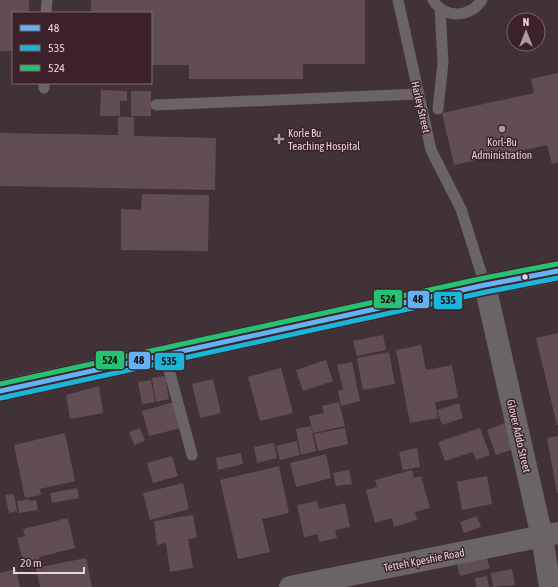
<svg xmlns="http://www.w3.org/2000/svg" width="558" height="587" font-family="'Asap Condensed',sans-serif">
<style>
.building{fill:#614e54}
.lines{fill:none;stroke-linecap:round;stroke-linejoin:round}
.lane{stroke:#6a6466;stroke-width:11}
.street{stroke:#6a6466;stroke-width:22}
.secondary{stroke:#766f72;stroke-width:22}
.bus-1-casing{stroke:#3b222a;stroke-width:8}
.bus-2-casing{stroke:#3b222a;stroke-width:8}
.bus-3-casing{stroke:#3b222a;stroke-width:8}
.bus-1{stroke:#66b1f2;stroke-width:5}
.bus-2{stroke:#1ab6d8;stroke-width:5}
.bus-3{stroke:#26c172;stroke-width:5}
.poi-dot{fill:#ab9ba0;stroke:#3b222a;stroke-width:1.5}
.bus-dot{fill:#e5d4d9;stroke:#3b222a;stroke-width:1.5}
.labels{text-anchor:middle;stroke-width:3;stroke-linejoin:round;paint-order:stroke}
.street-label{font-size:11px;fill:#e5d4d9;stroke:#3b222a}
.poi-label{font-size:11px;fill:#e5d4d9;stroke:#3b222a;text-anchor:start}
.line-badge{stroke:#3b222a;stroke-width:1.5}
.pale-badge-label{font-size:11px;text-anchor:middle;font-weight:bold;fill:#111}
</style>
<rect width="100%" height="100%" fill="#403236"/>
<g class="building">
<path d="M0,0H29V13H13V51H0Z"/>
<path d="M91,0H365V64H303V79H189V65H151V13H91Z"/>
<path d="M558,73V162L552,164L547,145L454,165L442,113L534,93L531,79Z"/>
<path d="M101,90L127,91V101H120V116H100Z"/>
<rect x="131" y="91" width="20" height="25"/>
<path d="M118,117H134V136L216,138L215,190L0,186V133L118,135Z"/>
<path d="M142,194L209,195L208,251L121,250V209L141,210Z"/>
<path d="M558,333V425H557L536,338Z"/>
<path d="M383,335L386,350L357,356L353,341Z"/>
<path d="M421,345L426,370L452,365L458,398L435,402L438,418L410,423L396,350Z"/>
<path d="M389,352L395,384L363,390L357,358Z"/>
<path d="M326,360L333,381L303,391L296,370Z"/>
<path d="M352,362L360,401L341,406L338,391L343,389L337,365Z"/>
<path d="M281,368L293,413L260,421L248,377Z"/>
<path d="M165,376L169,399L156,402L152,378Z"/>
<path d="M213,379L221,413L200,418L192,384Z"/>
<path d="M151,380L155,402L142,404L138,382Z"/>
<path d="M99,386L103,413L70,419L66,395Z"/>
<path d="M174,402L181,428L149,436L142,411Z"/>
<path d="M339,402L345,426L313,433L309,416L324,413L322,406Z"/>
<path d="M459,403L463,418L442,425L437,410Z"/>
<path d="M505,423L514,449L496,455L487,430Z"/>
<path d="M311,426L316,451L301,455L296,429Z"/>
<path d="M140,428L145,441L134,445L129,432Z"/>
<path d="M345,428L348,444L318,451L314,434Z"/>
<path d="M480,428L490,455L476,460L473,452L445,461L438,442Z"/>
<path d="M65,433L75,481L40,489L41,495L25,498L14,445Z"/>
<path d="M558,436V493H557L547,438Z"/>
<path d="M297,441L300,455L280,460L276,446Z"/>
<path d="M274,443L277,458L257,463L254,447Z"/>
<path d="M417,448L420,467L403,470L399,452Z"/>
<path d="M241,453L243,464L218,470L216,458Z"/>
<path d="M326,454L331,478L296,487L290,463Z"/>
<path d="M172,456L178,476L153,483L147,463Z"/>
<path d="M279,466L289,513L262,519L270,552L238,559L220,480Z"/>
<path d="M349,470L352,484L336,486L333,473Z"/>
<path d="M412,470L414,478L421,476L430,508L415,512L417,520L394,527L392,518L375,523L366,490L377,487L375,480Z"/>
<path d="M487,476L492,504L462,510L457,482Z"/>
<path d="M183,483L189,509L150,520L143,493Z"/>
<path d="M77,488L79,498L52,503L50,493Z"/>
<path d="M14,494L17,511L9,513L5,495Z"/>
<path d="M30,499V501L36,500L38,510L19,513L17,501Z"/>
<path d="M317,501L319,509L345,503L350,527L335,530L337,538L319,542L318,534L304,537L297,505Z"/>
<path d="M193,515L197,538L188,539L193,568L170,572L166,543L157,545L154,521Z"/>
<path d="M477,516L481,527L464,533L460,522Z"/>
<path d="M68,518L75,548L39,557L41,563L25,568L17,538L25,536L23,529Z"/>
<path d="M485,553L490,568L460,576L456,561Z"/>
<path d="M86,558L92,587H40L36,568Z"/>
<path d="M16,569L20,587H0V573Z"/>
<path d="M512,569L515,585L493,587L491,573Z"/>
<path d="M487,576L489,587H476L475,578Z"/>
</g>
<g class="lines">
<g class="lane">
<path d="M398,0L431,150L461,209L485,285"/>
<path d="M433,0C445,20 470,17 482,0"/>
<path d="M46,13L47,0"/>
<path d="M44,88V83"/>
<path d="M156,105L418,94"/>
<path d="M438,109L443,63L440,8"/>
<path d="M165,355L192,455"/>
</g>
<g class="street">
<path d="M485,285L542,537L550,587"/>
<path d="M290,587L558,533"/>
</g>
<path class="secondary" d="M0,391L485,285L558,271"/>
<g class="bus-1-casing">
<path id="bus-1" d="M0,391L485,285L558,271"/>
</g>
<g class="bus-2-casing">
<path id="bus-2" d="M1,398L486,292L558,278"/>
</g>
<g class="bus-3-casing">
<path id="bus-3" d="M0,384L484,278L557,264"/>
</g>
<use href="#bus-1" class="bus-1"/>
<use href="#bus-2" class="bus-2"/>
<use href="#bus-3" class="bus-3"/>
</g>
<g class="poi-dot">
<circle cx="502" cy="129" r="4"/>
<path d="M277 133h4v4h4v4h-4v4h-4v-4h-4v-4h4z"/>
</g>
<circle class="bus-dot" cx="525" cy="277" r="3.5"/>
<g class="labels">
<g class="street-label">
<text transform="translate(421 107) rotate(77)" y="4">Harley Street</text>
<text transform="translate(519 436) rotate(77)" y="4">Glover Addo Street</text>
<text transform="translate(424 560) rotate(-11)" y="4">Tetteh Kpeshie Road</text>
</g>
<g class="poi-label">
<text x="288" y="137">Korle Bu<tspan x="288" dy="13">Teaching Hospital</tspan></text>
<text x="502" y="146" text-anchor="middle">Korl-Bu<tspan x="502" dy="13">Administration</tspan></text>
</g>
</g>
<g class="line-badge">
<rect x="373" y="289" width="30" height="20" rx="4" fill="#26c172"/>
<rect x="407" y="290" width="23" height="19" rx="4" fill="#66b1f2"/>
<rect x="433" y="291" width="30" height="19" rx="4" fill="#1ab6d8"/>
<rect x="95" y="350" width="30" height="20" rx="4" fill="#26c172"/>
<rect x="128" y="351" width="23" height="19" rx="4" fill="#66b1f2"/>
<rect x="154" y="352" width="31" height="19" rx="4" fill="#1ab6d8"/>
</g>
<g class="pale-badge-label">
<text x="388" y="303">524</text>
<text x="418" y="303">48</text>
<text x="448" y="304">535</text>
<text x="110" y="364">524</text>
<text x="139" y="364">48</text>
<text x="169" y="365">535</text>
</g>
<rect x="12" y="12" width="140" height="72" fill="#3b222a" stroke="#7f6970"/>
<rect x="20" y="25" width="20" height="6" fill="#66b1f2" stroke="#7f6970"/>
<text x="48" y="32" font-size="12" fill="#e5d4d9">48</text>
<rect x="20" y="45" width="20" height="6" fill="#1ab6d8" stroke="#7f6970"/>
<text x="48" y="52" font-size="12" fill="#e5d4d9">535</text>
<rect x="20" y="65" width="20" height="6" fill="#26c172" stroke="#7f6970"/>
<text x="48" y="72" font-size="12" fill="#e5d4d9">524</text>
<g transform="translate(526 32)"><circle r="19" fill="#3b222a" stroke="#7f6970"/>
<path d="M0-3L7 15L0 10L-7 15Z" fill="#ab9ba0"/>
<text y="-6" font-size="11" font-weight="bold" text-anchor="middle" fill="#e5d4d9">N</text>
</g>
<path d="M14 567v6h70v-6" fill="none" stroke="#e5d4d9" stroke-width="2"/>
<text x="20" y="567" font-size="12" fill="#e5d4d9" stroke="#3b222a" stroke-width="3" paint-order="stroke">20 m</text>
</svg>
